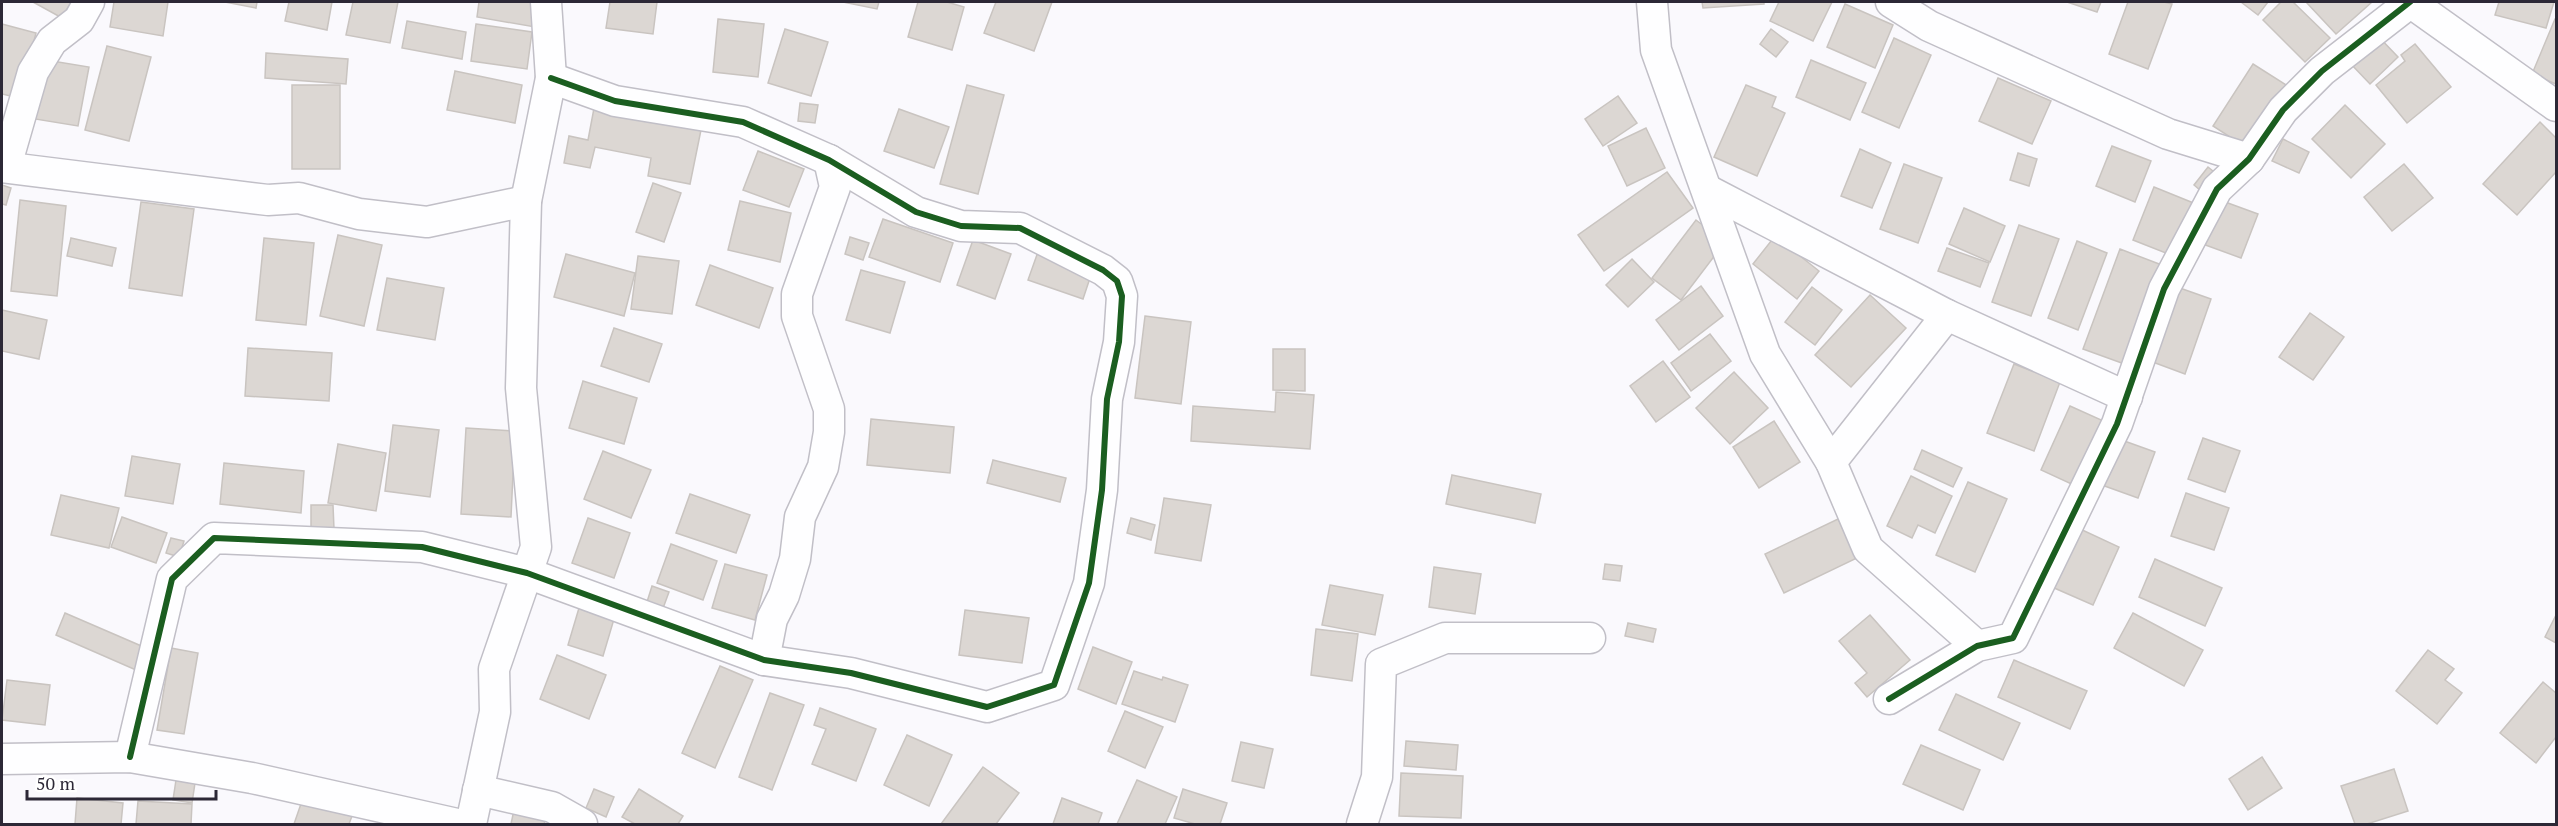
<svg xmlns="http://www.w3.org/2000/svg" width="2558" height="826" font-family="'PT Serif',serif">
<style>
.building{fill:#dcd7d3;stroke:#c9c4c0;stroke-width:1.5}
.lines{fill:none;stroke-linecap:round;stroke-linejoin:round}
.minor-casing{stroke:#c1bfc7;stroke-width:33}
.minor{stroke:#fefeff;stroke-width:30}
.cycleway-casing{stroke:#fff;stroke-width:10}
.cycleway{stroke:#1b5e20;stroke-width:6}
</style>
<rect width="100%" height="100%" fill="#faf9fd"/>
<g class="building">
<path d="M33,2H71L62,18Z"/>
<path d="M114,2H168L163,36L110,27Z"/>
<path d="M225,2H257L256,8Z"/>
<path d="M289,2H332L327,30L285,21Z"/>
<path d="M353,2H398L390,43L346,35Z"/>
<path d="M479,2H539L535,27L477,17Z"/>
<path d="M610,2H657L653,34L606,28Z"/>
<path d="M843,2H879L877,9Z"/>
<path d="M918,2H947L964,7L952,50L908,37Z"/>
<path d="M996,2H1052L1034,51L984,33Z"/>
<path d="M1702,2H1764V4L1703,8Z"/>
<path d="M1779,2H1832L1813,41L1770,21Z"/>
<path d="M2067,2H2101L2097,12Z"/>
<path d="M2128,2H2164L2172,4L2148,69L2109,54Z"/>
<path d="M2241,2H2268L2258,15Z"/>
<path d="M2281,2H2293L2330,38L2305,62L2263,20Z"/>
<path d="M2306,2H2372L2336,34Z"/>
<path d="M2499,2H2554L2546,28L2495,15Z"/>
<path d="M1845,4L1893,25L1875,68L1827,47Z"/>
<path d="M718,19L764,24L758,77L713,72Z"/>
<path d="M2555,19H2556V84L2532,74Z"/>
<path d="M407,21L466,32L462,59L402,48Z"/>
<path d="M2,24L36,33L19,98L2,94Z"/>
<path d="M476,24L532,32L527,69L471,61Z"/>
<path d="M785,29L828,42L811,96L768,83Z"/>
<path d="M1771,29L1788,42L1776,57L1760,44Z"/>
<path d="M2377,35L2398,57L2370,84L2349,62Z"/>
<path d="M1894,38L1931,55L1899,128L1862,112Z"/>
<path d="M2415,44L2451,87L2407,123L2376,85L2405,61L2401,55Z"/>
<path d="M107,46L151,57L129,141L85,130Z"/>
<path d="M266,53L348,59L346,84L265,78Z"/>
<path d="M46,60L89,67L78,126L35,119Z"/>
<path d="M1811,60L1866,83L1850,120L1796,97Z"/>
<path d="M2253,64L2291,88L2250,150L2213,126Z"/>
<path d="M455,71L522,85L515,123L447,110Z"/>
<path d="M1998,78L2051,101L2032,144L1979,121Z"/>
<rect x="292" y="85" width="48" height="84"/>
<path d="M967,85L1004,95L978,194L940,184Z"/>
<path d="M1746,85L1776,97L1772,107L1785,113L1757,176L1714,157Z"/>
<path d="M1618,96L1637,123L1603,146L1585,119Z"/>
<path d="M595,103L702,125L690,184L648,176L651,158L595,147L590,168L564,163L569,136L588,140Z"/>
<path d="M800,103L818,105L815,123L798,121Z"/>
<path d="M2345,105L2385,144L2351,178L2312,139Z"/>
<path d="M899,109L949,127L934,168L884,151Z"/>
<path d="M2540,122L2556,138V172L2517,215L2483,184Z"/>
<path d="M1646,128L1665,168L1627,186L1608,146Z"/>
<path d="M2283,139L2309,152L2299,173L2272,161Z"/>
<path d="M2112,146L2151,161L2135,202L2096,186Z"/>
<path d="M1860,149L1891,163L1872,208L1841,196Z"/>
<path d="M758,151L804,169L789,207L743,190Z"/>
<path d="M2018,153L2037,159L2029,186L2010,180Z"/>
<path d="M1904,164L1942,178L1918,243L1880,229Z"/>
<path d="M2404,164L2433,198L2392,231L2364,197Z"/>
<path d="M2208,167L2223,179L2208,197L2194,185Z"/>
<path d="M1667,172L1693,208L1604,271L1578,235Z"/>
<path d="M653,183L681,193L664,242L636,232Z"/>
<path d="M2,185L11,188L6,205L2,204Z"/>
<path d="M2154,187L2196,204L2176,257L2133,240Z"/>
<path d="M2217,199L2258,214L2241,258L2200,243Z"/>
<path d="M20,200L66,206L57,296L11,291Z"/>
<path d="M740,201L791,213L780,262L728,250Z"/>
<path d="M141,202L194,209L182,296L129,288Z"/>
<path d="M1964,208L2005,226L1990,262L1949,244Z"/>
<path d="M883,219L953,243L940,282L869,257Z"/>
<path d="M1696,220L1725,242L1681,300L1652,278Z"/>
<path d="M2019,225L2059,239L2031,316L1992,302Z"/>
<path d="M338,235L382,245L364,326L320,316Z"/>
<path d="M1775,236L1819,271L1797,299L1753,264Z"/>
<path d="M850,237L869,243L863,260L845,254Z"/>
<path d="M71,238L116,248L112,266L67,256Z"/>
<path d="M264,238L314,243L306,325L256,320Z"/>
<path d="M973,240L1011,254L995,299L957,285Z"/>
<path d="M2077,241L2107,253L2078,330L2048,318Z"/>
<path d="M1947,248L1989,263L1980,287L1938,271Z"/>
<path d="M1039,249L1093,269L1083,299L1028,280Z"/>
<path d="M2120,249L2167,267L2130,366L2083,349Z"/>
<path d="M566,254L635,273L624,316L554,297Z"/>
<path d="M638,256L679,261L672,314L631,309Z"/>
<path d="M1632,259L1654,282L1628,307L1606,285Z"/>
<path d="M710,265L773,288L759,328L696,305Z"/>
<path d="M861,270L905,282L890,333L846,320Z"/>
<path d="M387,278L444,288L435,340L377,330Z"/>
<path d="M1701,286L1723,316L1679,350L1656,320Z"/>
<path d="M1812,287L1842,310L1815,345L1785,322Z"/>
<path d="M2177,287L2211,299L2185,374L2150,361Z"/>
<path d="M1870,295L1906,328L1851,387L1815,355Z"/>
<path d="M2,310L47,320L39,359L2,351Z"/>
<path d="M2310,313L2344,337L2313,380L2279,357Z"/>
<path d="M1145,316L1191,322L1181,404L1135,398Z"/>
<path d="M614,328L662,344L649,382L601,366Z"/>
<path d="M1710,334L1731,361L1691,391L1671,363Z"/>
<path d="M248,348L332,353L329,401L245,396Z"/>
<path d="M1273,349H1305V391L1273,390Z"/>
<path d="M1663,361L1690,397L1656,422L1630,386Z"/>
<path d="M2014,364L2060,382L2034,451L1987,433Z"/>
<path d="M1734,372L1768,408L1730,444L1696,408Z"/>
<path d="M583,381L637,398L624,444L569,428Z"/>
<path d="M1276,392L1314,395L1310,449L1191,441L1193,406L1275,412Z"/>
<path d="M2070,406L2108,423L2078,487L2041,470Z"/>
<path d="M871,419L954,427L950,473L867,465Z"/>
<path d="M1774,421L1800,462L1759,488L1733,447Z"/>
<path d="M393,425L439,430L430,497L385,491Z"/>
<path d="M466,428L515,431L511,517L461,514Z"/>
<path d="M2116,438L2155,452L2138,498L2099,484Z"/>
<path d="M2203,438L2240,451L2225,492L2188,479Z"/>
<path d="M338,444L386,453L376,511L328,503Z"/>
<path d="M1922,450L1962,468L1953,487L1914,469Z"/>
<path d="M603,451L651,470L631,518L584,499Z"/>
<path d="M132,456L180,464L173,504L125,496Z"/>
<path d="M993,460L1066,478L1060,502L987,483Z"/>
<path d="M224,463L304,471L301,513L220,504Z"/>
<path d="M1452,475L1541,494L1535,523L1446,504Z"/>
<path d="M1911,476L1952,496L1935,533L1918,525L1912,538L1887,526Z"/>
<path d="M1968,482L2007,499L1975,572L1936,555Z"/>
<path d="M2186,493L2229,508L2214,550L2171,536Z"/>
<path d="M690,494L750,515L736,553L676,533Z"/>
<path d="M61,495L119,508L109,548L51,535Z"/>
<path d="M1164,498L1211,505L1201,561L1155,553Z"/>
<path d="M311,505H333L334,529H311Z"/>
<path d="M122,517L167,533L156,563L111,547Z"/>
<path d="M588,518L630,533L614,578L572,563Z"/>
<path d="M1131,518L1155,525L1151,540L1127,533Z"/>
<path d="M1838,519L1857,558L1784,593L1765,554Z"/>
<path d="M2078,528L2119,547L2093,605L2052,587Z"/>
<path d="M171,538L184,541L179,557L166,553Z"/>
<path d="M671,544L717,561L703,600L657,583Z"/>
<path d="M2155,559L2222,588L2205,626L2139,597Z"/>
<path d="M725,564L767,575L755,620L712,608Z"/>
<path d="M1605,564L1622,566L1620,581L1603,579Z"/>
<path d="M1434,567L1481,574L1475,614L1429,607Z"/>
<path d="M1330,585L1383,595L1375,635L1322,625Z"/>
<path d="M652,586L669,592L662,611L646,605Z"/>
<path d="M579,608L614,619L603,656L568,645Z"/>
<path d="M965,610L1029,618L1022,663L959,655Z"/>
<path d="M65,613L146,648L136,670L56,635Z"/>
<path d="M2133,613L2203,650L2184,686L2114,648Z"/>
<path d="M1870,615L1910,660L1867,697L1855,683L1867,673L1839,641Z"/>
<path d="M2556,615V643L2545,637Z"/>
<path d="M1628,623L1656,629L1653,642L1625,636Z"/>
<path d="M1316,629L1358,634L1352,681L1311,675Z"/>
<path d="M1093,647L1132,662L1116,704L1078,689Z"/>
<path d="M171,648L198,653L184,734L157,730Z"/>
<path d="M2428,650L2454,669L2445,680L2462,693L2437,724L2396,691Z"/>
<path d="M557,655L606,675L589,719L540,699Z"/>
<path d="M2014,660L2087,691L2070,729L1998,697Z"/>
<path d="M720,666L753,680L715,768L682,753Z"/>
<path d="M1134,671L1162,680L1163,677L1188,685L1175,722L1122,704Z"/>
<path d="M7,680L50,685L45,725L2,720Z"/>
<path d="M2543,682L2556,693V737L2536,763L2500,733Z"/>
<path d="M770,693L804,705L772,790L739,777Z"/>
<path d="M1956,694L2020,723L2003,760L1939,730Z"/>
<path d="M820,708L876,729L856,781L812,764L826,729L814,725Z"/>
<path d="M1125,711L1163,727L1145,768L1108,751Z"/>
<path d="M907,735L952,755L929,806L884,785Z"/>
<path d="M1406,741L1458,745L1456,770L1404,766Z"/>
<path d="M1241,742L1273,749L1264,788L1232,781Z"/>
<path d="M1921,745L1980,770L1963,810L1903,784Z"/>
<path d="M2262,757L2282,788L2248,810L2229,779Z"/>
<path d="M983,767L1019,793L996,824H941Z"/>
<path d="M2394,769L2408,811L2367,824H2355L2341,786Z"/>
<path d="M1401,773L1463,776L1461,818L1399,816Z"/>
<path d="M176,780L195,783L192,803L173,800Z"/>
<path d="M1137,780L1177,797L1165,824H1117Z"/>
<path d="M594,789L614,797L606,817L586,808Z"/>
<path d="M639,789L683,816L678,824H635L622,817Z"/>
<path d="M1183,789L1227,803L1220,824H1195L1174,818Z"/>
<path d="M77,798L123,803L121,824H75Z"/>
<path d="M303,798L352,816L349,824H294Z"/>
<path d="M1062,798L1102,813L1098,824H1053Z"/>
<path d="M138,801L192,804L191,824H136Z"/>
<path d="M514,810L546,818L544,824H511Z"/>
</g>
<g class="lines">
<g class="minor-casing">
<g id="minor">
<path d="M1652,2L1656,50L1765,354L1831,462L1868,549L1977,646"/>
<path d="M1891,2L1929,26L2168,134L2249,159"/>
<path d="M2410,2L2556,106"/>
<path d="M6,166L33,72L52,41L79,20L89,2"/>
<path d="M2,167L268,200L299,198L359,214L427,222L526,201"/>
<path d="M1709,191L1947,315L2127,397"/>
<path d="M1831,462L1947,315"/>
<path d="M764,660L772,619L784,595L795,559L800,517L823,467L829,432V409L797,316V294L835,187L829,160"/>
<path d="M1889,699L1977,646L2013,638L2117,424L2164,289L2217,189L2249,159L2283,110L2322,71L2411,2"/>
<path d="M130,757L172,579L214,538L422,547L527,573L764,660L851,673L987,707L1054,685L1089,583L1102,490L1107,399L1119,342L1122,296L1117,281L1103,270L1020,228L961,226L916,212L829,160L743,122L615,101L551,78"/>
<path d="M2,759L130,757L252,778L457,824"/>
<path d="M478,790L552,807L582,824"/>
<path d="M471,824L495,712L494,669L536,547L521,388L526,201L551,78L546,2"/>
<path d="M1362,824L1377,777L1381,664L1445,638H1590"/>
</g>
</g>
<use href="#minor" class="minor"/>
<g class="cycleway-casing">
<g id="cycleway">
<path d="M1889,699L1977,646L2013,638L2117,424L2164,289L2217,189L2249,159L2283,110L2322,71L2410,2"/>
<path d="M130,757L172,579L214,538L422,547L527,573L764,660L851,673L987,707L1054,685L1089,583L1102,490L1107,399L1119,342L1122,296L1117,281L1103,270L1020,228L961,226L916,212L829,160L743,122L615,101L551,78"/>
</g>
</g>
<use href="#cycleway" class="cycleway"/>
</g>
<rect width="2558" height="826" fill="none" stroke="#2c2836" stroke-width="6"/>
<path d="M27 790v9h189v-9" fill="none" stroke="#2c2836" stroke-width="3"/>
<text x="36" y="790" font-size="18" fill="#2c2836" stroke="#ffffff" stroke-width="4.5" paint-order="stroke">50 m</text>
</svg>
